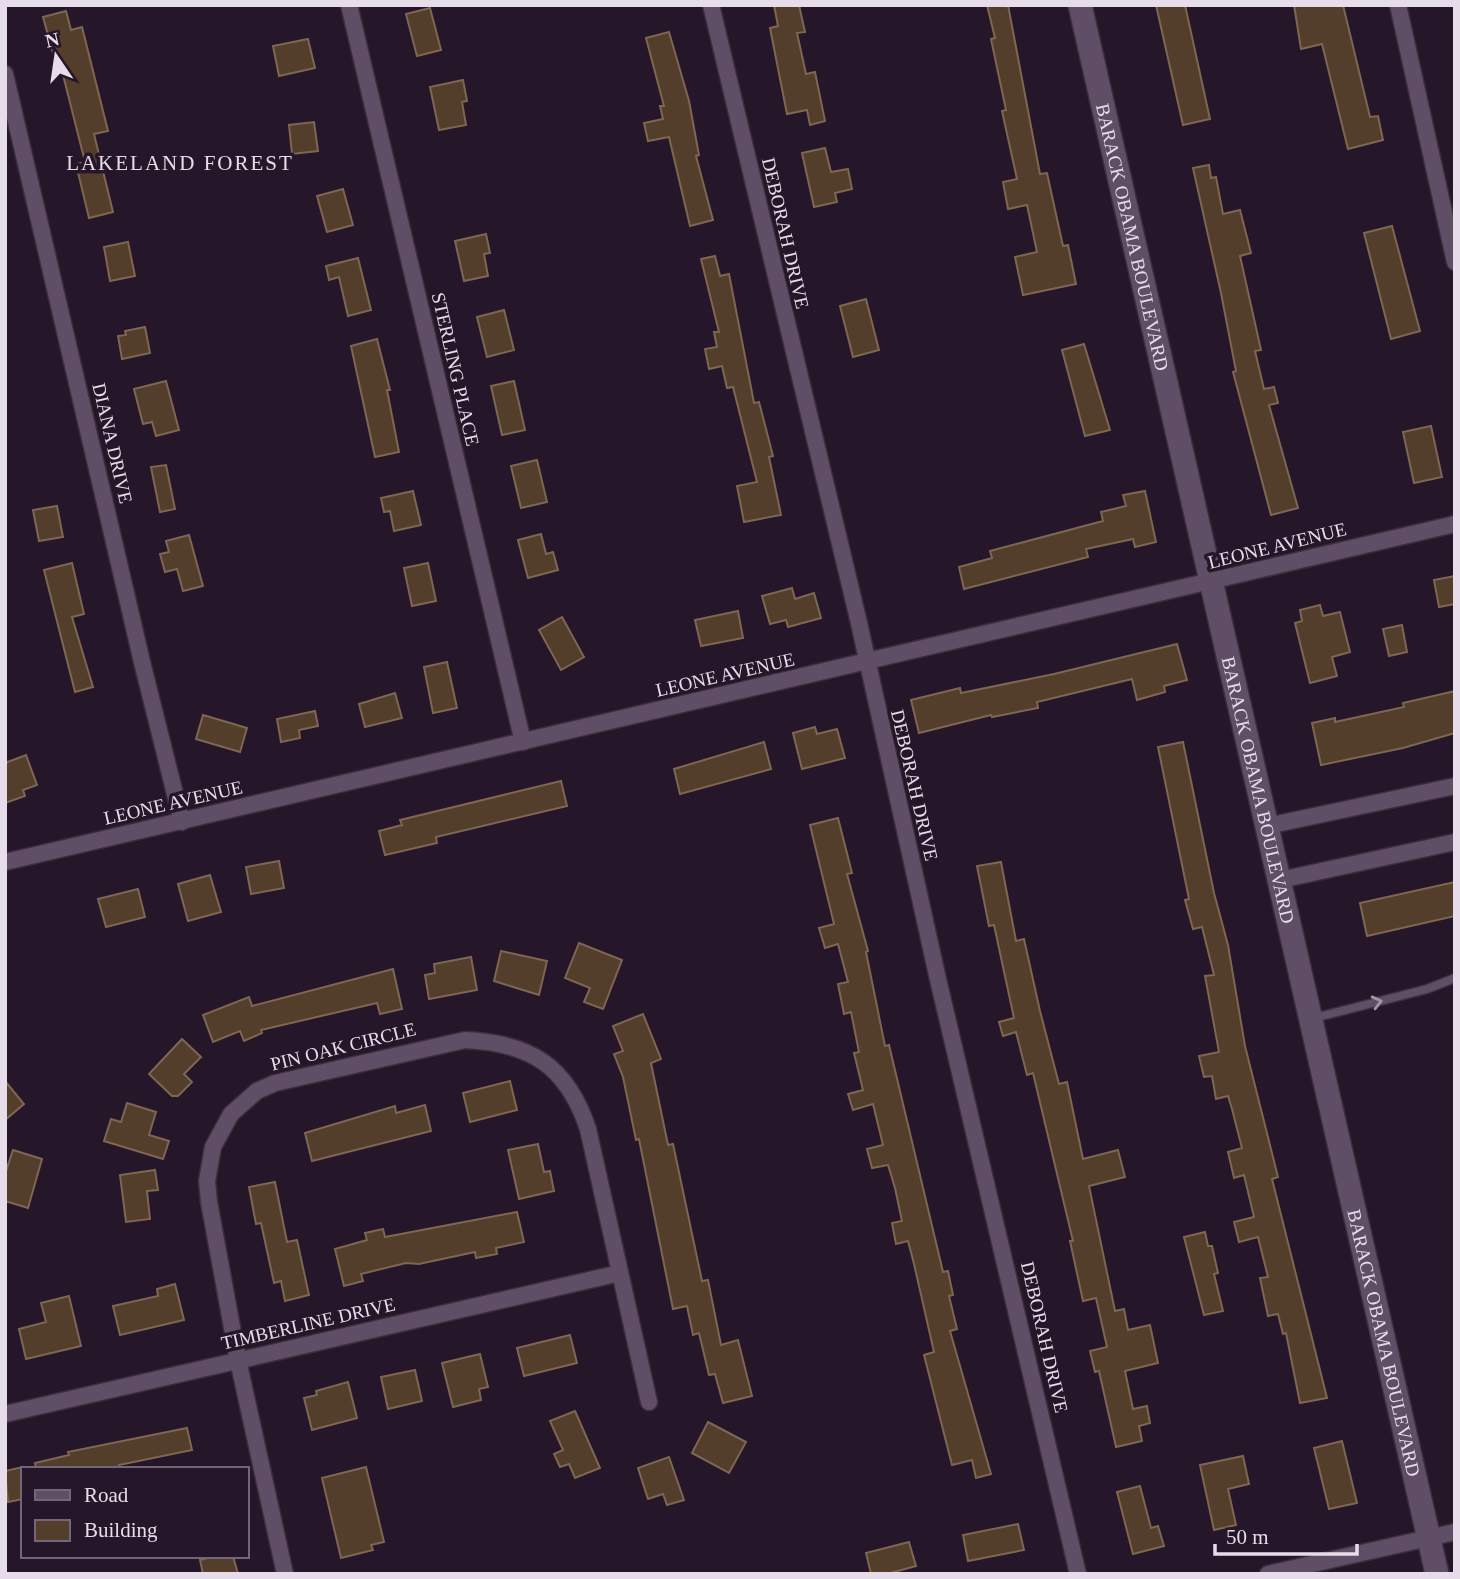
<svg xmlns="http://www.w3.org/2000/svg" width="1460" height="1579" font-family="Georgia,serif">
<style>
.building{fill:#533d2b;stroke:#7d6652;stroke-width:2}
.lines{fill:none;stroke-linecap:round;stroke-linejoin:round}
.lane-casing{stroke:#392f3d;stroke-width:11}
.street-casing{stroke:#392f3d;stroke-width:19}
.secondary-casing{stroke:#392f3d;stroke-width:26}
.lane{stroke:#5f4e65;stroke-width:8}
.street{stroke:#5f4e65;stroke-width:16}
.secondary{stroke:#5f4e65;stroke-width:23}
.oneway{stroke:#a396a8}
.labels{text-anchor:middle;stroke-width:7;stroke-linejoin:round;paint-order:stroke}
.street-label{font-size:19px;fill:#e7ddea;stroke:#25162a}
.neighbourhood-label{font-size:21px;letter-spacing:2px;fill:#e7ddea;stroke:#25162a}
</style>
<rect width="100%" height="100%" fill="#25162a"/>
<g class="building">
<path d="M774,5H799L805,32L797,33L806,74L815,72L825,121L810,125L807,110L787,114L770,28L778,26Z"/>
<path d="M987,5H1008L1040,174L1047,173L1063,246L1068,245L1076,284L1023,295L1015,257L1037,252L1027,205L1008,209L1003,182L1017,179L1002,111L1006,110L991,39L995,38Z"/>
<path d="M1156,5H1185L1210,119L1183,125Z"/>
<path d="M1294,5H1343L1370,117L1378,116L1383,140L1348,149L1322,44L1301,49Z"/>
<path d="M430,8L441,50L417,56L406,14Z"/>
<path d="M66,11L71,30L82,27L108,131L94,134L113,212L89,218L76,164L85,162L60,63L56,64L43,17Z"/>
<path d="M669,32L689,101L699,155L696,156L713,220L690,226L669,137L648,141L644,123L663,119L660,106H664L646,38Z"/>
<path d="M308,39L315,68L279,76L273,46Z"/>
<path d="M463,80L467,101L462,102L466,125L439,130L430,87Z"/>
<path d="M314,122L318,151L292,154L289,125Z"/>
<path d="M825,148L831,172L848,169L852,189L835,193L837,202L814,207L802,153Z"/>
<path d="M1209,165L1211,178L1216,177L1223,214L1240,210L1251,253L1240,256L1261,350L1255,351L1264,389L1274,387L1278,403L1269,405L1298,508L1271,515L1233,372L1236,371L1221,293L1193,168Z"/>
<path d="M343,189L353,225L327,232L317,196Z"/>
<path d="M1392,226L1420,331L1391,339L1364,233Z"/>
<path d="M486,234L490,253L484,254L488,276L464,281L455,241Z"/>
<path d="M128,242L135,276L110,281L104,247Z"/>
<path d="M715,256L720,276L729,274L754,403L759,402L773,456L769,457L781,515L744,522L737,486L757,482L733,387L727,388L722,366L709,369L705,349L717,347L714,332H719L701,259Z"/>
<path d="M358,258L371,310L348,316L339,277L329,280L326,266Z"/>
<path d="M866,299L879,350L853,357L840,306Z"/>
<path d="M504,310L514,350L487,357L477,317Z"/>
<path d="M145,327L150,353L122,359L118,336L126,335L125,331Z"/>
<path d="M377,339L390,390H387L399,452L375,457L351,346Z"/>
<path d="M1084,344L1110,430L1085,436L1062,350Z"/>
<path d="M166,381L179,430L156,436L152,422L143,424L134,389Z"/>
<path d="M514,381L525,430L502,435L491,386Z"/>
<path d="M1431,426L1442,477L1414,483L1403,432Z"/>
<path d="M537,460L547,502L521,508L511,466Z"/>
<path d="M166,465L175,509L160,512L151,467Z"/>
<path d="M413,491L421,525L394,531L390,511L384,512L381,498Z"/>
<path d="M1145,491L1156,542L1135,547L1133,539L1086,549L1088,557L964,589L959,567L992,558L990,551L1103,521L1101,512L1126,506L1123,495Z"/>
<path d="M57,506L63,537L39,541L33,510Z"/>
<path d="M541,534L546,554L553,552L558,570L528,578L518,540Z"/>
<path d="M189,535L203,586L183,591L177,569L165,572L160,554L169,552L166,541Z"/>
<path d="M72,563L84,614L72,617L93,687L75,692L44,570Z"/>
<path d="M428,563L436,601L412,606L404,568Z"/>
<path d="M1455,576V604L1439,607L1434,580Z"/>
<path d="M792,588L795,599L814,593L821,618L788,627L786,620L770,624L762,596Z"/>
<path d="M1320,605L1323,616L1340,612L1350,652L1332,657L1337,676L1310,683L1295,623L1302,621L1300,610Z"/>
<path d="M738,611L743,638L701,646L695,620Z"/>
<path d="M562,617L584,657L561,670L539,630Z"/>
<path d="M1402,625L1407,652L1389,656L1383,629Z"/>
<path d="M1177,644L1187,680L1164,686L1165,692L1137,700L1132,679L1037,702L1038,708L992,717L991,715L919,733L911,700L960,688L961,693L1054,674Z"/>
<path d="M447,662L457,708L433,713L424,667Z"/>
<path d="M1455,691V733L1403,748L1321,765L1312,723L1335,718V722L1404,707L1403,703Z"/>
<path d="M395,693L402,718L365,727L359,704Z"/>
<path d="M315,711L318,726L299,730L300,738L281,742L277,719Z"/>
<path d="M203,715L247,728L240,752L196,739Z"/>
<path d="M815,727L817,734L837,729L845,758L802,769L793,733Z"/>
<path d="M764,742L771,769L680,794L674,769Z"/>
<path d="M1183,742L1214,893L1228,945L1245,1046L1278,1177L1272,1179L1327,1398L1300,1403L1286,1333L1283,1334L1278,1314L1268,1316L1260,1278L1268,1277L1258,1237L1239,1242L1234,1222L1254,1217L1244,1175L1234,1178L1228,1152L1242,1148L1232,1109L1228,1096L1216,1099L1212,1076L1204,1077L1199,1056L1219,1052L1205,976L1214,975L1202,927L1193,929L1185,900L1189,899L1158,747Z"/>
<path d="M26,755L37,785L23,790L25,796L5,803V763Z"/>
<path d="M561,781L567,806L436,837L437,843L385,855L379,831L402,825L400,820Z"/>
<path d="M838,818L852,873L847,874L868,951L866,952L885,1046L889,1045L943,1272L948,1271L953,1295L949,1296L957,1329L950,1331L991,1474L976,1478L972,1460L952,1465L924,1355L934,1352L914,1264L908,1241L896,1244L892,1223L902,1221L895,1188L888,1165L872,1168L867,1149L883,1145L873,1104L853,1110L848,1094L863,1090L854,1053L859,1052L851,1012L844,1014L838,984L848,982L838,944L825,948L819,928L834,924L810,825Z"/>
<path d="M279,861L284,888L251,894L246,867Z"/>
<path d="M1001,862L1016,941L1024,939L1040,1011L1059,1084L1067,1082L1083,1159L1118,1150L1125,1177L1089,1186L1115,1311L1124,1309L1128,1330L1150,1325L1158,1363L1125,1371L1133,1409L1147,1406L1150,1423L1139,1426L1142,1441L1116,1447L1099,1371L1095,1372L1090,1351L1107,1347L1096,1298L1083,1301L1070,1241H1073L1033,1073L1027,1075L1016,1032L1003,1036L999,1022L1014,1018L994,925L989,926L977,866Z"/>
<path d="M210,875L221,912L188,921L178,884Z"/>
<path d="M1455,882V916L1367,936L1360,903Z"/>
<path d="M138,889L145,917L106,927L98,899Z"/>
<path d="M579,943L622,960L603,1009L584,1002L590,988L565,978Z"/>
<path d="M501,951L547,961L539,995L494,981Z"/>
<path d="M471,957L477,990L429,999L425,975L435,973L434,964Z"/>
<path d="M393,969L402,1009L380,1014L377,1003L261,1030L262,1033L244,1041L240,1031L213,1042L203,1015L249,997L252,1006Z"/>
<path d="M643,1014L661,1059L651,1063L668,1145L673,1144L702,1281L708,1280L721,1345L738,1340L752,1396L723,1403L715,1374L709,1375L699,1333L693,1335L687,1306L673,1309L639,1139L636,1140L623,1077L614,1054L623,1051L613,1026Z"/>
<path d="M182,1039L201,1057L184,1074L192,1082L178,1096H172L149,1074Z"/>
<path d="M5,1081L24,1104L5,1120Z"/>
<path d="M510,1081L517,1110L470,1122L463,1093Z"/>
<path d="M127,1103L156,1112L149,1135L169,1141L163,1159L104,1141L111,1119L121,1122Z"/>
<path d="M425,1105L431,1131L312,1161L305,1133L395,1106L396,1113Z"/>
<path d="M538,1144L544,1172L550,1171L554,1191L519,1199L508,1150Z"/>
<path d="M13,1150L42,1159L28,1208L5,1201V1174Z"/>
<path d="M155,1170L158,1190L147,1191L150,1219L126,1222L120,1175Z"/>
<path d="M275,1182L287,1242L297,1240L309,1295L285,1301L281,1281L274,1283L261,1223L256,1224L249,1187Z"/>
<path d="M517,1212L524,1242L496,1248L497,1254L476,1258L475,1252L419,1264L406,1263L361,1274L363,1281L344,1286L335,1249L367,1240L365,1233L383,1229L385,1237Z"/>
<path d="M1205,1232L1208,1246H1212L1218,1273L1214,1274L1223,1311L1204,1315L1184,1237Z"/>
<path d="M175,1284L184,1320L120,1335L113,1306L158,1296L157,1289Z"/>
<path d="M69,1296L81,1346L26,1359L19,1329L46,1322L41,1303Z"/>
<path d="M570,1335L577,1363L524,1376L517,1348Z"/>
<path d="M480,1354L488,1387L479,1389L481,1400L453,1407L442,1363Z"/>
<path d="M415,1370L422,1401L388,1409L381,1377Z"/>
<path d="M348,1382L357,1418L312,1430L304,1398L317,1395L316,1391Z"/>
<path d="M575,1411L600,1468L575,1478L569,1464L560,1467L554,1454L563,1450L550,1421Z"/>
<path d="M708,1422L746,1442L729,1473L692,1453Z"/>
<path d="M187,1428L192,1450L119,1465L120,1469H36L35,1463L69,1455L68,1452Z"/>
<path d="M1342,1441L1357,1503L1329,1509L1314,1448Z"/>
<path d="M1243,1456L1249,1484L1228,1489L1236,1525L1214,1530L1200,1465Z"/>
<path d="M669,1457L684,1500L667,1505L663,1494L648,1499L638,1468Z"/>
<path d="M23,1467V1499L8,1502L5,1471Z"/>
<path d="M366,1467L384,1542L371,1545L373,1550L341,1558L322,1478Z"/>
<path d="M1140,1486L1151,1528L1158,1526L1164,1546L1133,1554L1117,1492Z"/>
<path d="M1018,1524L1024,1550L968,1561L963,1535Z"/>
<path d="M909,1542L916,1566L887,1574H871L866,1553Z"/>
<path d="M215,1556H233L238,1574H203L200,1560Z"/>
</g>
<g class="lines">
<g class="lane-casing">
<path id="lane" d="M1314,1018L1427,989L1455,978"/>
</g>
<g class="street-casing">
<g id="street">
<path d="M349,5L523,742"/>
<path d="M711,5L859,623L937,975L1078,1574"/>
<path d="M1398,5L1455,262"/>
<path d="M5,74L142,662L182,822"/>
<path d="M1267,826L1455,786"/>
<path d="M5,862L1455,524"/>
<path d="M1280,880L1455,842"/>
<path d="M5,1414L620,1273"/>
<path d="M285,1574L238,1360L209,1202L207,1181L213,1147L231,1114L257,1091L275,1083L465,1040C531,1043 567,1066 588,1129L649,1402"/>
<path d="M1268,1574L1455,1532"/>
</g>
</g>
<g class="secondary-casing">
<g id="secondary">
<path id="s1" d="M1080,5L1437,1574"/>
</g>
</g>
<use href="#lane" class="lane"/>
<use href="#street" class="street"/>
<use href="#secondary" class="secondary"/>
</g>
<defs><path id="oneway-chevron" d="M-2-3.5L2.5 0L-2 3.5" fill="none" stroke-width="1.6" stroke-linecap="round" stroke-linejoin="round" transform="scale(1.75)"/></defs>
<use class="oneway" href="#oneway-chevron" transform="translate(1377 1002) rotate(-14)"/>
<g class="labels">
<g class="street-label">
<text transform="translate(786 233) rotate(77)" y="7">DEBORAH DRIVE</text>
<text dy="7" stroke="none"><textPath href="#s1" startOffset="238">BARACK OBAMA BOULEVARD</textPath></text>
<text transform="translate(456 369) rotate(77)" y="7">STERLING PLACE</text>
<text transform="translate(113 443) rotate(77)" y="7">DIANA DRIVE</text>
<text transform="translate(1277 545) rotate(-14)" y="7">LEONE AVENUE</text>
<text transform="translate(725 674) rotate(-13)" y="7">LEONE AVENUE</text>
<text transform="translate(915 785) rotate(77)" y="7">DEBORAH DRIVE</text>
<text dy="7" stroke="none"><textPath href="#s1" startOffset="805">BARACK OBAMA BOULEVARD</textPath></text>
<text transform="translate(173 802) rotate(-13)" y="7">LEONE AVENUE</text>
<text transform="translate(343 1046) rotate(-14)" y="7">PIN OAK CIRCLE</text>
<text transform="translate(308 1323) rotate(-13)" y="7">TIMBERLINE DRIVE</text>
<text transform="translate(1045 1337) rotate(77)" y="7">DEBORAH DRIVE</text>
<text dy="7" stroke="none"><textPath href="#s1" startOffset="1372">BARACK OBAMA BOULEVARD</textPath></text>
</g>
<g class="neighbourhood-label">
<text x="180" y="170">LAKELAND FOREST</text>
</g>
</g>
<rect width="1460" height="1579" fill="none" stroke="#e7ddea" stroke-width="14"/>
<rect x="21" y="1467" width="228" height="91" fill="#25162a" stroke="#736677" stroke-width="2"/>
<rect x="35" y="1490" width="35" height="10" fill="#5f4e65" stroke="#736677" stroke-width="2"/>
<text x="84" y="1502" font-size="21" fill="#e7ddea">Road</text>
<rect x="35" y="1520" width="35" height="21" fill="#533d2b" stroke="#736677" stroke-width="2"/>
<text x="84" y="1537" font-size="21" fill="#e7ddea">Building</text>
<g transform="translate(56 56) rotate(347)" stroke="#25162a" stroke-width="5" paint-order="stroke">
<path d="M0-5L12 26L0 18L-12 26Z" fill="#e7ddea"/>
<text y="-10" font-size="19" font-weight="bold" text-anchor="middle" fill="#e7ddea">N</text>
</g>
<path d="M1215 1544v10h142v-10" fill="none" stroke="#e7ddea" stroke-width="3.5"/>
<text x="1226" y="1544" font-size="21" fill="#e7ddea" stroke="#25162a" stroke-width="5" paint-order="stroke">50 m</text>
</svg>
